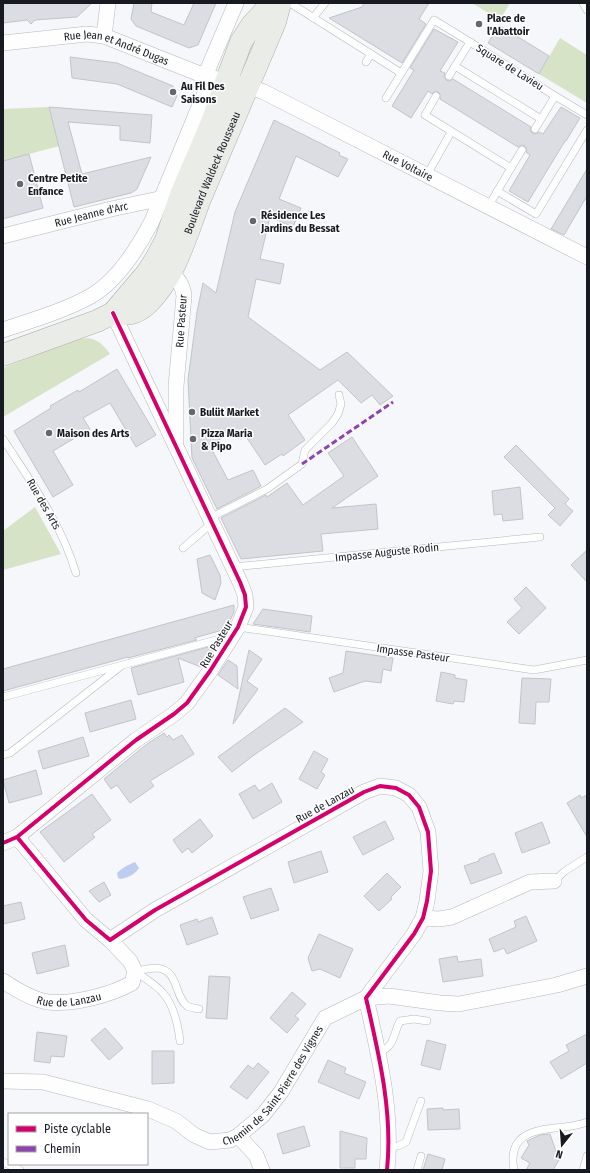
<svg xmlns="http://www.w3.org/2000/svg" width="590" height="1173" font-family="'Fira Sans Condensed',sans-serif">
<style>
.green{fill:#d6e3c7}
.water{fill:#bccdf1}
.building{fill:#dbdde2;stroke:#c1c4c8}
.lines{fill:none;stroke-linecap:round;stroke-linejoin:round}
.lane-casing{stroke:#b5b8bc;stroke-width:8}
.street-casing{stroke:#b5b8bc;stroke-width:16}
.primary-casing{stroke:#acb1a9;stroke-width:23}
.lane{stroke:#fefefe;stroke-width:7}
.street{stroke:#fefefe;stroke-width:15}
.primary{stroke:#eaece7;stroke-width:22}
.quiet{stroke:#8e44ad;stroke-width:3;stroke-dasharray:6 3;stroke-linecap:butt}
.cycleway-casing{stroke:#fff;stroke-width:6}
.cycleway{stroke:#d6006c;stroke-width:4}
.poi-dot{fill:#65676c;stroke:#fff;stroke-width:1.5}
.labels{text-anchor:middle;stroke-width:3;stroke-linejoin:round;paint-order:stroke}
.poi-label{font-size:11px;font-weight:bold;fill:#171a20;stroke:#fff;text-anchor:start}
.street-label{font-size:11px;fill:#171a20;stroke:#fff}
</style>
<rect width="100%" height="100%" fill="#f5f7fa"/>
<g class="green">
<path d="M472,3H510L500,20Z"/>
<path d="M560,38L587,55V103L539,74Z"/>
<path d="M49,107L59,146L3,161V109Z"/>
<path d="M86,338C99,339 103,345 110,354L3,417V368L74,340Z"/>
<path d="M35,507L61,554L3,570V531Z"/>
</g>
<path class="water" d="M135,862L139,868C134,875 129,877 121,879L118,878L117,873C123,867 128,865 135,862Z"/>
<g class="building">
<path d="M3,3H92L77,17L35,20L31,24L27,20L3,23Z"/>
<path d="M134,3H152L151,12L184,25L194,3H216L198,45L189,48L136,26L131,19Z"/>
<path d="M364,3H429L419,19L426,24L402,63L329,18L362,7Z"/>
<path d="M499,25L549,56L539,74L488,43Z"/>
<path d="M434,29L458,42L440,71L445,73L444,76L446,80L449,81L453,79L531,127L530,131L535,134L539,132L543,134L561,107L580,118L566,141H565L528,202L509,191L530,155L526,152L527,150L525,146L522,145L518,147L440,99V94L438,92H434L432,94L428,91L411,118L392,106L414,70L410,68Z"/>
<path d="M70,57L117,63L173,86L177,96L172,107L117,84L72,78Z"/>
<path d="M49,107L152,115L150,143L120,140V126L68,122L82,174L151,157L137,189L131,193L74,207Z"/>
<path d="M274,120L340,153L339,155L348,159L338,177L296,156L279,199L301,208L293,227L270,217L260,259L284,264L280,284L256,279L248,317L320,370L347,352L393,396L380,405L372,395L361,403L338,380L288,415L305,440L283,456L282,454L265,465L245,435L240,439L233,430L210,446L228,480L253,470L261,486L217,509L192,458L188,380L197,312L203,283L216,293L235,212Z"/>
<path d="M29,154L43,208L3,219V161Z"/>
<path d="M587,169V196L564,235L551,229Z"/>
<path d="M117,369L156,435L136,447L110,403L83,418L90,429L53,451L73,485L53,497L14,431L51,408L50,406L78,390L79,392Z"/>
<path d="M352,437L378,476L332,508L376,504L378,529L321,534L323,551L241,559L221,518L266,495L267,497L287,483L303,505L344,476L328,453Z"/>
<path d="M516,445L569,499L565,504L573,511L560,526L548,515L555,508L504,457Z"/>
<path d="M520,487L523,519L503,521L502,514L494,515L492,491Z"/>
<path d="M587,550V582L571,565Z"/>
<path d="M210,555L220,575L221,583L215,600L202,593L197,559Z"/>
<path d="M526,587L546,608L519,634L507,622L522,608L514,599Z"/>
<path d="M234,605V612L226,629L194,638L197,640L128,658V657L3,691V669Z"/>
<path d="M263,609L312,616L310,632L253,624Z"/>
<path d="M208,647L213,650L201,667L178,658L184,682L138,695L131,668Z"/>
<path d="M249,650L262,659L247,681L258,689L233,724Z"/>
<path d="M346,651L393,658L391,671L383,669L381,683L365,681L334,692L329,678L343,673Z"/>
<path d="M228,660L237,666L238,689L218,675Z"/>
<path d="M441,672L455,675V678L467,680L464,702L454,701L453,704L436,701Z"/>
<path d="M522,678L551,679L549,702H536L535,724L519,723Z"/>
<path d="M131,700L136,719L90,732L85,713Z"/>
<path d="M285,708L303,722L254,755L232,772L218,757Z"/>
<path d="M164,733L167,737L169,735L173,740L182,735L194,754L150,781L154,786L130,803L117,785L111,789L104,779L147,744Z"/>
<path d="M83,737L89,756L43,769L38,751Z"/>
<path d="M314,751L328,759L321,772L325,775L317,789L299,779Z"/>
<path d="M36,770L42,794L9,803L3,780Z"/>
<path d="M272,783L282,802L253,819L239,794L255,785L259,791Z"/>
<path d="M92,794L111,820L92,834L95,837L64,862L40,832Z"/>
<path d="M580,795L581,798L587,795V837L567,803Z"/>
<path d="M200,819L213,836L192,853L188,848L182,853L173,840Z"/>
<path d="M385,821L394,839L363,855L353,837Z"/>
<path d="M542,822L550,843L522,853L515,833Z"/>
<path d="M321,851L328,872L294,883L288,862Z"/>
<path d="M494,853L502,873L471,884L464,866L479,861V859Z"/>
<path d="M387,873L401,887L391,897L392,899L379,911L364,896Z"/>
<path d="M104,882L111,895L99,902L89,891Z"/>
<path d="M271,888L279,910L251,919L243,897Z"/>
<path d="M21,902L25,919L3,924V906Z"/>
<path d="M526,916L537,941L507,954L504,948L494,952L489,939L516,927L514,921Z"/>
<path d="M212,917L218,934L187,945L180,925L197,919L198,922Z"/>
<path d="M319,934L353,949L340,978L320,969L312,971L308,958Z"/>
<path d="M65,945L69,966L37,974L32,953Z"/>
<path d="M457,956L458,962L481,959L483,976L443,982L439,959Z"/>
<path d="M209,976L230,977L227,1019L206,1018Z"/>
<path d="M292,992L306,1004L295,1016L299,1019L287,1033L270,1018Z"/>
<path d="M105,1028L123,1048L109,1060L91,1040Z"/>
<path d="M37,1032L67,1036L64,1057L51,1056L50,1063L34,1061Z"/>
<path d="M587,1034V1063L561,1079L550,1062L569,1051L566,1045Z"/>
<path d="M427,1040L446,1045L440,1070L421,1065Z"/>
<path d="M152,1051H174V1083L152,1084Z"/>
<path d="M328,1060L346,1068L344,1073L366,1082L359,1099L318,1082Z"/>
<path d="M258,1063L269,1072L247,1099L230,1087L248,1065L253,1069Z"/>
<path d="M443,1108V1110L459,1109L460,1129L428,1130L427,1109Z"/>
<path d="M304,1126L310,1146L283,1154L277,1134Z"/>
<path d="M340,1131L367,1138L366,1159H355V1168H340Z"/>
<path d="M550,1134L559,1160L553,1170H526L530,1163L521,1158L529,1145L527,1141L540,1135Z"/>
<path d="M428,1154L445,1159L442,1170H423Z"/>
</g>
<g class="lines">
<g class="lane-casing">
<g id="lane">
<path d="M290,3L371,54L366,62"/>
<path d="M583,3L587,10"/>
<path d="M313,18L325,3"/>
<path d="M371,54L401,73"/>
<path d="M449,76L455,66"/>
<path d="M436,96L425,115L511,168L488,207"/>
<path d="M555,96L587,115"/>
<path d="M386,98L434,20L470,42"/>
<path d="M535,129L555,96L470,42L455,66L541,119"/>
<path d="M511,168L522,150"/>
<path d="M427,175L451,132"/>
<path d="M497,191L536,214L587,130"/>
<path d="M3,439C31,482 61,523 76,573"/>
<path d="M210,518L267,489L302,464L305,450L332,423L338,414L341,404L339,395"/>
<path d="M183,548L212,523"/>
<path d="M233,567L540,537"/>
<path d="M238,627L534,670L587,660"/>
<path d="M3,697L231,636"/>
<path d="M3,755L10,753L121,666"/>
<path d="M554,881L565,871L587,857"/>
<path d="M135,971C144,978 155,984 162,992C174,1004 178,1025 180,1041"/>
<path d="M135,971C142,970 150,968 157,968C179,970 174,996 187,1006C190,1008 195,1008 199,1009"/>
<path d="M379,1052C395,1047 393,1034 400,1021L414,1019L427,1021"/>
<path d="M389,1147L398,1146L406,1142L421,1101"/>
<path d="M3,1162L20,1170"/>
<path d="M417,1170L421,1156"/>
<path d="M514,1170C506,1128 543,1130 572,1126C577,1125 582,1124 587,1122"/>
<path d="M583,1170L587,1156"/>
</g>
</g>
<g class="street-casing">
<g id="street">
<path d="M104,36L108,3"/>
<path id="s1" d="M3,43L87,34L104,36L205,76L248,86L264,92L587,257"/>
<path d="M205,76L236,3"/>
<path id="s2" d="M3,236L111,209L168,197"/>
<path d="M170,272C178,278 183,286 184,296L176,386V441"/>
<path d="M3,330C32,320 64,311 91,296C117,281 139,246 152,221L211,78"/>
<path d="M17,837L86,920L110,940L155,910L364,792L380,786L396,788L409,795L419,807L428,832L431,871L427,901L423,918L414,934L366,998C379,1055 393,1112 387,1170"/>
<path d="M3,843L17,837L136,740L174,714L187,703L210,671L238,627L246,607L245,595L240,582L113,313"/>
<path d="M423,918L439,919L452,917L530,882L554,881"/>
<path id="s3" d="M3,981C15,989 34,1000 48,1002C72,1005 111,995 132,983L135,971L130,961L110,940"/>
<path id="s4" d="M3,1081L43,1082L148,1109L176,1121L194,1135L210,1142L230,1140L238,1136L263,1115L281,1092L325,1018L366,998L389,996L440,1003L459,1004L557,985L587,976"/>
<path d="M238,1136L256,1155L262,1170"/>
</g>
</g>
<g class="primary-casing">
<g id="primary">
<path id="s5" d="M113,313C127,315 136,314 147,304C176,276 186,235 200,199C225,140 250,81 275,22L280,3"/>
<path d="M3,355L97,321L113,313L147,273L156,259L166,240L181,195L213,120L226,82L241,42L252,25L264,12L276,3"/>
</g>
</g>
<use href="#lane" class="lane"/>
<use href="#street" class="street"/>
<use href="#primary" class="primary"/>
<path class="quiet" d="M302,464L393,402"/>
<g class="cycleway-casing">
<g id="cycleway">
<path d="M17,837L86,920L110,940L155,910L364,792L380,786L396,788L409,795L419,807L428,832L431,871L427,901L423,918L414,934L366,998C379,1055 393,1112 387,1170"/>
<path d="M3,843L17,837L136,740L174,714L187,703L210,671L238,627L246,607L245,595L240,582L113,313"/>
</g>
</g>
<use href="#cycleway" class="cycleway"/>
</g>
<g class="poi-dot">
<circle cx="479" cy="24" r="4"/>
<circle cx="173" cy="92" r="4"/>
<circle cx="20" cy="184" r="4"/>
<circle cx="253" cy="221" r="4"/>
<circle cx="192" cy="412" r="4"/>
<circle cx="49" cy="433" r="4"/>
<circle cx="193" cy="439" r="4"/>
</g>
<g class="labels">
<g class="poi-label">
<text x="487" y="22">Place de<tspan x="487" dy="13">l'Abattoir</tspan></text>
<text x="181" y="90">Au Fil Des<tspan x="181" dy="13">Saisons</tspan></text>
<text x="28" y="182">Centre Petite<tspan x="28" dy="13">Enfance</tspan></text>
<text x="261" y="219">Résidence Les<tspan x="261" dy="13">Jardins du Bessat</tspan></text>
<text x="200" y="416">Bulüt Market</text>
<text x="57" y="437">Maison des Arts</text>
<text x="201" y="437">Pizza Maria<tspan x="201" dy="13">&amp; Pipo</tspan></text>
</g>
<g class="street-label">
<text dy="4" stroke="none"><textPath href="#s1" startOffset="116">Rue Jean et André Dugas</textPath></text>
<text transform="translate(510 67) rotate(32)" y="4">Square de Lavieu</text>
<text dy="4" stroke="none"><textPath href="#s1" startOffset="433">Rue Voltaire</textPath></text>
<text dy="4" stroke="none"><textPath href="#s5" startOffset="184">Boulevard Waldeck Rousseau</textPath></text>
<text dy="4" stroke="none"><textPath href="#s2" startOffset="91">Rue Jeanne d'Arc</textPath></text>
<text transform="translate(181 321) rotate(-86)" y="4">Rue Pasteur</text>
<text transform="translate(44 504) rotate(60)" y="4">Rue des Arts</text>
<text transform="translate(387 552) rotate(-6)" y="4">Impasse Auguste Rodin</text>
<text transform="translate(216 644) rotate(-59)" y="4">Rue Pasteur</text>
<text transform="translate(413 653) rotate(8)" y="4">Impasse Pasteur</text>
<text transform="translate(325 804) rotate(-29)" y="4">Rue de Lanzau</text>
<text dy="4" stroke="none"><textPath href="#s3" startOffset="71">Rue de Lanzau</textPath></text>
<text dy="4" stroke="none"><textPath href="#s4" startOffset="309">Chemin de Saint-Pierre des Vignes</textPath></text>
</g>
</g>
<rect width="590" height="1173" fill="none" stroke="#171a20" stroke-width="8"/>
<rect x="8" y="1113" width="140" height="52" fill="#ffffff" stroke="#a2a3a6"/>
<rect x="16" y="1126" width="20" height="6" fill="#d6006c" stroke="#a2a3a6"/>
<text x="44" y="1133" font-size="12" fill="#171a20">Piste cyclable</text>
<rect x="16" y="1146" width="20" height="6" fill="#8e44ad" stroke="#a2a3a6"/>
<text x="44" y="1153" font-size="12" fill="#171a20">Chemin</text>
<g transform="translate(562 1145) rotate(197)" stroke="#ffffff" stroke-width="3" paint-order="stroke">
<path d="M0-3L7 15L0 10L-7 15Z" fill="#171a20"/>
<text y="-6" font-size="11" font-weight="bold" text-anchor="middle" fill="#171a20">N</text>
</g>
</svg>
